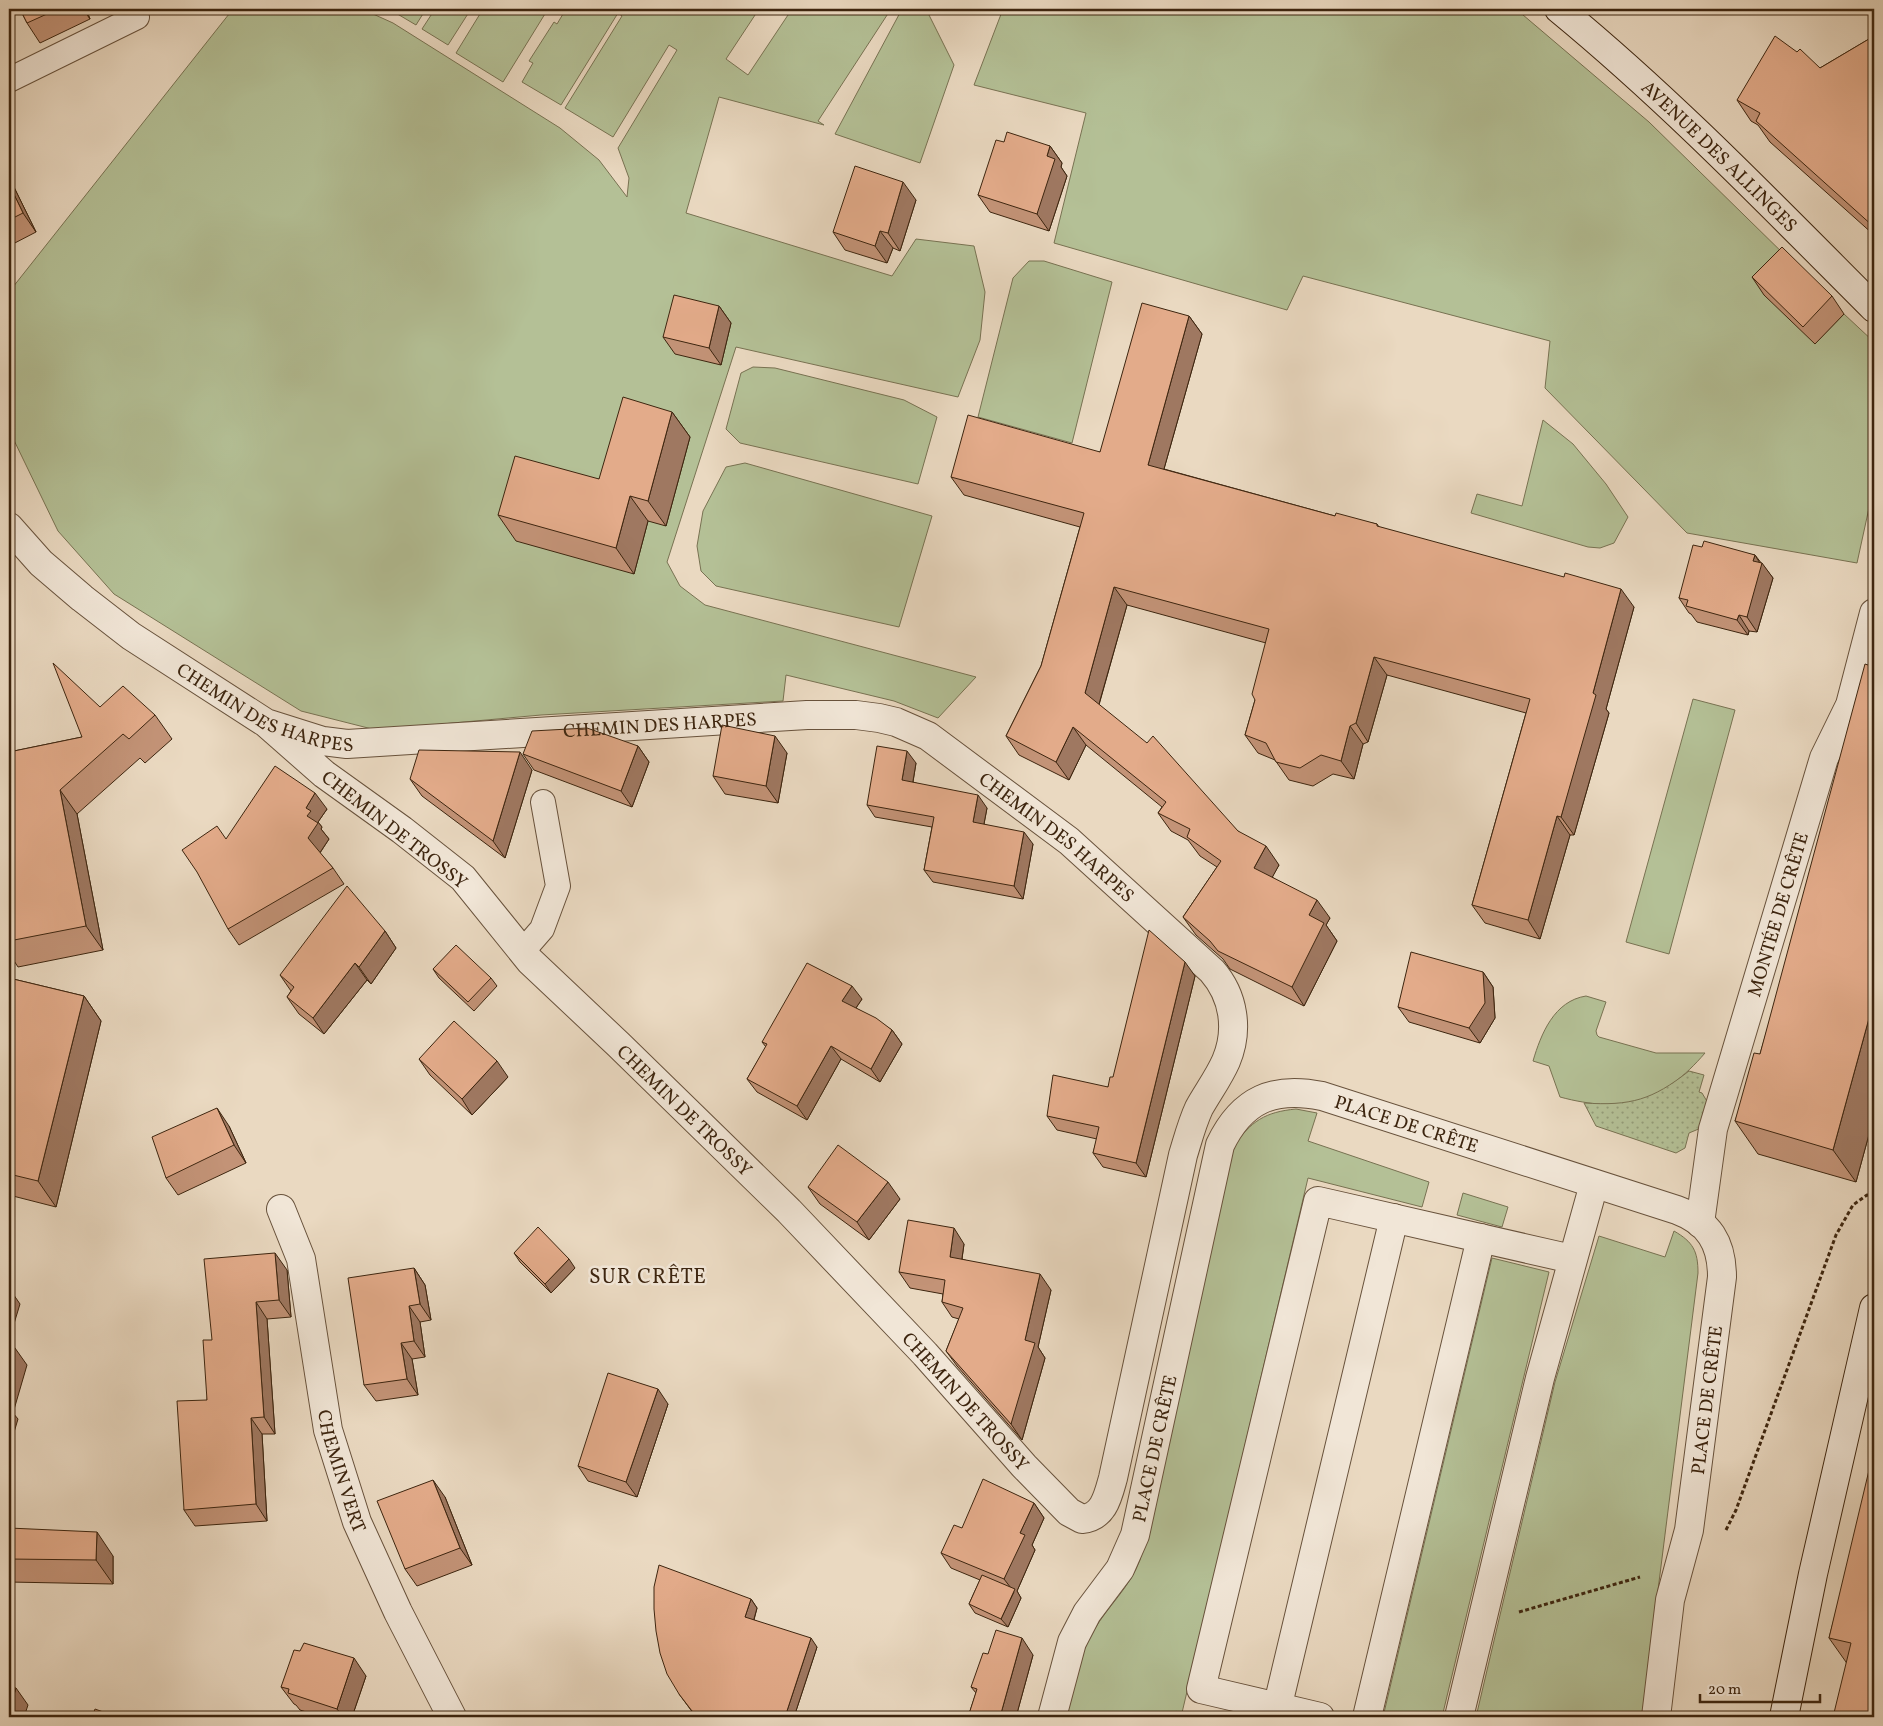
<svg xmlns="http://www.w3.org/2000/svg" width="1883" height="1726" font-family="Vollkorn,serif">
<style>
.green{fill:#b4c096;stroke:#787252}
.park{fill:url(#park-dots);stroke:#787252}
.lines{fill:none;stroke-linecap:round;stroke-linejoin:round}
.service-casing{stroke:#68523c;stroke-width:26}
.pedestrian-casing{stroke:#68523c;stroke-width:30}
.minor-casing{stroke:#68523c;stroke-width:30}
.secondary-casing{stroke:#3d250f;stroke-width:30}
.path{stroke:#3d250f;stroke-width:3;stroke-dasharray:4 2.5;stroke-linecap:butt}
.service{stroke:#f1e6d7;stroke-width:24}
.pedestrian{stroke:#f1e6d7;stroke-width:28}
.minor{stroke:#f1e6d7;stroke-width:28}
.secondary{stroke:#f1e6d7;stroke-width:28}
.wall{fill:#c39377;stroke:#3d250f}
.shaded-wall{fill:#9f7861;stroke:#3d250f}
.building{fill:#e3ab8a;stroke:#3d250f}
.labels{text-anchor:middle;stroke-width:5;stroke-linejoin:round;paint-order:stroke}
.street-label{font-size:19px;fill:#3d250f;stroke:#f1e6d7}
.quarter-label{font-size:21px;letter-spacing:1px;fill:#3d250f;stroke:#f1e6d7}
</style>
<defs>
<pattern id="park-dots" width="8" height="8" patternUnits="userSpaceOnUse" patternTransform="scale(1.25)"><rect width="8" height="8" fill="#b4c096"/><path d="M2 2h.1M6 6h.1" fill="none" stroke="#949c79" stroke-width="1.8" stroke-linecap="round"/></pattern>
</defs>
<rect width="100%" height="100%" fill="#ead9c1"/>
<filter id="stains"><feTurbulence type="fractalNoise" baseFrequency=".004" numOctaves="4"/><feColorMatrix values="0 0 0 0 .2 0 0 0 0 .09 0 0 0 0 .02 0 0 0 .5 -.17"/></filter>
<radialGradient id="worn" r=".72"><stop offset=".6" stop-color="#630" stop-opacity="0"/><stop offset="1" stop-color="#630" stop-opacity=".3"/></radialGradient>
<g class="green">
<path d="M233,9H362L393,23L560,128L599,160L627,197L629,178L618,148L677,50L669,45L613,137L565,108L622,16L618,13L561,105L522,82L533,63L529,61L554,22L557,24L566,9H759L726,59L748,75L792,9H891L818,121L824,125L719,97L686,213L892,276L916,239L974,246L985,292L980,340L958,397L736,347L667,562L680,586L705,605L976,677L938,718L894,701L786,675L783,701L541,715L376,730L301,711L114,594L58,531L9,430V292Z"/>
<path d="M389,9H426L416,25Z"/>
<path d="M435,9H471L448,45L422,29Z"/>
<path d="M483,9H548L503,82L456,53Z"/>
<path d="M902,9H926L954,65L920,163L835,134Z"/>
<path d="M1003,9H1516L1649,122L1794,264L1815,344L1844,314L1874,342V485L1857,563L1687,533L1545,388L1550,341L1303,276L1287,310L1054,243L1086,113L974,85Z"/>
<path d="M1029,261H1044L1112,282L1072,443L978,417L1013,278Z"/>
<path d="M753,367L775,368L904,400L937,417L918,484L740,443L726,429L741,373Z"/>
<path d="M1543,420L1573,444L1606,484L1628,517L1614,543L1600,548L1588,547L1471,513L1477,494L1522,506Z"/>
<path d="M745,463L932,516L899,627L716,586L701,571L697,546L703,511L726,467Z"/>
<path d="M1693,699L1735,710L1669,954L1626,942Z"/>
<path d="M1586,996L1606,1002L1596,1031L1597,1035L1599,1037L1656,1053H1705C1663,1102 1623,1114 1560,1097L1549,1066L1533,1061C1541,1034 1554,1001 1586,996Z"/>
<path d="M1296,1109L1317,1113L1308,1141L1429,1182L1422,1207L1308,1178L1181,1717H1065C1073,1689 1078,1656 1094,1630C1108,1606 1130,1587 1140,1560L1233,1147C1251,1121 1265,1112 1296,1109Z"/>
<path d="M1463,1193L1508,1207L1502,1227L1457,1215Z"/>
<path d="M1674,1231C1693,1242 1698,1251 1698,1273L1642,1717H1476L1555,1382L1599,1236L1665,1257Z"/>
<path d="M1492,1258L1549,1272L1442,1717H1383Z"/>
</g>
<path class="park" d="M1689,1071L1704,1075L1699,1092L1702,1093L1708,1103L1701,1128L1689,1133L1685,1148L1676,1153L1596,1126L1584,1103C1631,1106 1652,1100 1689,1071Z"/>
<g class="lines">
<g class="service-casing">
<g id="service">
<path d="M9,80L137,17L133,9"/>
<path d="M522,952L542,929L558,886L543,802"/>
</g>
</g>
<g class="pedestrian-casing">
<g id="pedestrian">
<path id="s1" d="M1700,1223L1713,1129L1824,758L1850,705L1874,613"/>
<path d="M1275,1717L1394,1218"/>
<path d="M1320,1717L1201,1689L1318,1201L1572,1259"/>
<path d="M1367,1717L1481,1238"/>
<path d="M1459,1717L1540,1378L1594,1184"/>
</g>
</g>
<g class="minor-casing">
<g id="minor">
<path id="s2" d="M9,527L41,563L82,598L131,636L266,723L323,741L347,744L807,715H856L879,718L896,722L928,736L1069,841L1212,971C1234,996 1239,1030 1226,1061C1219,1077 1208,1092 1199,1108C1192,1123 1188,1139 1183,1155L1113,1478C1108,1496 1104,1517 1082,1519L1069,1512L1024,1466L925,1354L789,1211L619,1045L530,961L463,878L402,830L324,774L266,723"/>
<path id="s3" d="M281,1209L301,1259L328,1430L357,1522L398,1612L452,1717"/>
<path id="s4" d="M1052,1717L1072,1642L1087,1613L1120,1569L1135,1535L1220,1145C1242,1099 1274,1086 1322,1096L1677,1210C1709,1222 1722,1243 1722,1277L1689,1530L1670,1600L1656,1717"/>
</g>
</g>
<g class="secondary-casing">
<g id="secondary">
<path id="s5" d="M1559,9C1671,101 1772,206 1874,308"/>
<path d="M1784,1717L1813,1574L1874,1308"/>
</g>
</g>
<g class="path">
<path d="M1726,1530L1736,1510L1836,1235L1853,1205L1867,1195L1874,1197"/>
<path d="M1519,1612L1640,1577"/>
<path d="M1171,1717L1177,1712"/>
</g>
<use href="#service" class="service"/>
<use href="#pedestrian" class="pedestrian"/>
<use href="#minor" class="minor"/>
<use href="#secondary" class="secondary"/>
</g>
<g class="wall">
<path d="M9,9H19L9,14Z"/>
<path d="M20,9H86L90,19L40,43L27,23Z"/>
<path d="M1874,36V235L1770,142L1758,125L1751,121L1737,100L1820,68Z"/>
<path d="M1004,142L1050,146L1062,163L1061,167L1067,176L1049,231L990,212L978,195Z"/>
<path d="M9,177L36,232L9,246Z"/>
<path d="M916,200L900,251L893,248L887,263L845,250L833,232Z"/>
<path d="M1752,277L1832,296L1844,314L1815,344L1764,295Z"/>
<path d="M719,306L731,323L721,365L675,354L663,337Z"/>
<path d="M1189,316L1202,334L1164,469L1335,516L1377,524L1379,527L1634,607L1606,709L1609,713L1574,835H1570L1540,939L1485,923L1472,905L1526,713L1387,675L1368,742L1363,744L1354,779L1333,774L1313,786L1289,780L1275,760L1258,753L1245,735L1255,700L1266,643L1127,605L1099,705L1238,831L1279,865L1272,877L1330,918L1326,925L1337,941L1304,1006L1230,969L1223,959L1196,935L1183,917L1217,867L1200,856L1188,840L1171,831L1158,813L1162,807L1086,745L1069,780L1019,755L1006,736L1041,666L1080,527L964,495L951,477L1100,452Z"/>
<path d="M672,412L690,437L666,526L648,521L634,574L516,541L498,515L599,479Z"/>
<path d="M1702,547L1755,555L1773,578L1757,632L1749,631L1748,635L1697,622L1691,614L1689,613L1679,598Z"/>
<path d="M1874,667V1116L1856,1182L1758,1154L1735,1121L1760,1054Z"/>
<path d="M100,707L155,715L172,739L145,763L140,758L77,814L103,950L18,967L9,953V752L82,737Z"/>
<path d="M638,746L649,762L632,807L534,770L523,754Z"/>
<path d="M787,753L778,803L725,794L713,776Z"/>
<path d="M916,763L913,782L987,808L984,824L1033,844L1023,899L933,882L924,870L932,827L875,817L867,805Z"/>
<path d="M532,770L505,858L422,796L410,779Z"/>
<path d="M327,809L318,822L322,827L321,829L329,839L320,853L333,868L344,884L239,945L228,929Z"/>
<path d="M385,931L396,948L371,984L367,980L324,1034L299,1014L287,997L291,991L280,975Z"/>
<path d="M433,969L491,978L497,986L474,1011L439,978Z"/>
<path d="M1483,972L1493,987L1495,1018L1480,1043L1409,1022L1398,1007Z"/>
<path d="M1195,976L1146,1177L1103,1167L1093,1153L1097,1139L1057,1130L1047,1116L1108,1087L1113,1077Z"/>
<path d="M9,978L84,996L101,1021L56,1207L9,1195Z"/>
<path d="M862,999L856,1008L892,1030L902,1044L880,1082L841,1059L807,1120L757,1092L747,1079L766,1047L762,1042Z"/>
<path d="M419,1059L508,1077L472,1115L430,1075Z"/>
<path d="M229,1126L246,1163L178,1195L166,1178Z"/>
<path d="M808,1187L900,1199L869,1240L820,1204Z"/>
<path d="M964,1244L962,1259L1051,1290L1038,1347L1045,1358L1022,1440L957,1366L946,1351L959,1319L952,1317L942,1302L943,1294L910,1288L899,1272Z"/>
<path d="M514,1253L575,1268L551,1293L520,1262Z"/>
<path d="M414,1268L425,1285L431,1320L420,1322L425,1357L412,1359L418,1395L376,1401L364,1385Z"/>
<path d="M287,1270L291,1317L267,1319L275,1434H262L267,1521L195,1526L184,1510L207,1400L212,1340Z"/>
<path d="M668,1404L637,1497L588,1481L578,1466Z"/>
<path d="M1874,1467V1717L1846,1662L1829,1638Z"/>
<path d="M445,1497L472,1565L417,1586L405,1569Z"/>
<path d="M1034,1503L1044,1518L1032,1545L1035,1550L1017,1591L1021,1598L1008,1627L975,1613L969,1604L980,1580L951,1568L941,1553L962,1528Z"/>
<path d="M9,1528L113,1556V1584L9,1582Z"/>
<path d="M751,1599L757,1608L754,1620L817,1647L794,1717H696L679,1694Z"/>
<path d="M1033,1655L1016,1717H968L976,1693L971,1687Z"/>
<path d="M366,1676L352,1717H322L300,1710L296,1705L294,1704L281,1687Z"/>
</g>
<g class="shaded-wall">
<path d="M83,9H86L90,19Z"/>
<path d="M1050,146L1062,163L1061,167L1067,176L1049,231L1037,214L1047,156Z"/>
<path d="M9,177L36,232L23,213L9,184Z"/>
<path d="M903,182L916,200L900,251L888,233Z"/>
<path d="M880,231L893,248L887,263L875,246Z"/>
<path d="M719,306L731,323L721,365L709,348Z"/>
<path d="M1189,316L1202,334L1160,483L1148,465Z"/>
<path d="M672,412L690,437L666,526L648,501Z"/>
<path d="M630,496L648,521L634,574L616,548Z"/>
<path d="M1755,555L1761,565L1762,563L1773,578L1757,632L1747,617L1753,561Z"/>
<path d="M1114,587L1127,605L1097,711L1085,693Z"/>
<path d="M1621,589L1634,607L1606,709L1609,713L1574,835L1561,817L1593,693Z"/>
<path d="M1739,615L1749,631L1748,635L1737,620Z"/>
<path d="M1374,657L1387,675L1368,742L1356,723Z"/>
<path d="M1350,726L1363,744L1354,779L1341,761Z"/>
<path d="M1073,727L1086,745L1069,780L1056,762Z"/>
<path d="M775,736L787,753L778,803L766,786Z"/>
<path d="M638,746L649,762L632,807L621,791Z"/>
<path d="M907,751L916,763L911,793L902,780Z"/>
<path d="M520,752L532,770L505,858L493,841Z"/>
<path d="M60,790L77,814L103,950L86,926Z"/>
<path d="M315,793L327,809L318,822L322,827L321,829L329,839L319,854L308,838L306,808Z"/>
<path d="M978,795L987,808L982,834L973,822Z"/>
<path d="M1557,816L1570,835L1540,939L1528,920Z"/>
<path d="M1024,832L1033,844L1023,899L1014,886Z"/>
<path d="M1266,846L1279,865L1267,887L1254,868Z"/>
<path d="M1317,900L1330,918L1326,925L1337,941L1304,1006L1292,987L1309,915Z"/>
<path d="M385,931L396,948L371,984L359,967Z"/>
<path d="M1185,962L1195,976L1146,1177L1136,1163Z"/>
<path d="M355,963L367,980L324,1034L313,1018Z"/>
<path d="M1483,972L1493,987L1495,1018L1480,1043L1469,1028Z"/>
<path d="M852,986L862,999L851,1015L842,1001Z"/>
<path d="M84,996L101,1021L56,1207L38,1181Z"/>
<path d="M1874,1000V1116L1856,1182L1833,1150Z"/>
<path d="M892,1030L902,1044L880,1082L871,1069Z"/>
<path d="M831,1046L841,1059L807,1120L797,1106Z"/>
<path d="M497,1061L508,1077L472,1115L462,1099Z"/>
<path d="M217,1108L229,1126L246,1163L234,1145Z"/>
<path d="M888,1182L900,1199L869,1240L857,1222Z"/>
<path d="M954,1228L964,1244L960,1272L950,1257Z"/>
<path d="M275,1253L287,1270L291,1317L279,1300Z"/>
<path d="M569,1259L575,1268L551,1293L545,1284Z"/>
<path d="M414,1268L425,1285L431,1320L420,1304Z"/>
<path d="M1040,1274L1051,1290L1038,1347L1045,1358L1022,1440L1011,1424L1025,1340Z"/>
<path d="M9,1288L20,1304L9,1340Z"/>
<path d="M256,1302L267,1319L275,1434L264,1417Z"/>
<path d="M409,1306L420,1322L425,1357L414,1341Z"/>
<path d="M10,1341L27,1365L13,1413L18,1419L9,1449V1347Z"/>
<path d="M401,1343L412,1359L418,1395L407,1379Z"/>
<path d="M658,1389L668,1404L637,1497L626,1482Z"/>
<path d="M251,1418L262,1434L267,1521L256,1504Z"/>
<path d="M433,1480L445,1497L472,1565L460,1548Z"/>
<path d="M1034,1503L1044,1518L1032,1545L1035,1550L1017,1591L1021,1598L1008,1627L1001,1619L1014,1592L1004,1579L1020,1533Z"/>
<path d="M97,1532L113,1556V1584L96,1560Z"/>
<path d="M751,1599L757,1608L752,1626L745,1617Z"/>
<path d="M811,1638L817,1647L794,1717H785Z"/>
<path d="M1022,1638L1033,1655L1016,1717H1000Z"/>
<path d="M354,1658L366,1676L352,1717H343L337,1709Z"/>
<path d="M16,1688L28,1705L24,1717H9V1711Z"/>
</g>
<g class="building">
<path d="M20,9H58L27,23Z"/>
<path d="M1775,36L1797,52L1800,49L1820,68L1874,36V227L1756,121L1760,113L1737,100Z"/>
<path d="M1007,132L1050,146L1047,156L1055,159L1037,214L978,195L996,140L1004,142Z"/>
<path d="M855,166L903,182L888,233L880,231L875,246L833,232Z"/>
<path d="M9,184L23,213L9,220Z"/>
<path d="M1782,247L1832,296L1803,327L1752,277Z"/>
<path d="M674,295L719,306L709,348L663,337Z"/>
<path d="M1142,303L1189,316L1148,465L1335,516L1336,513L1377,524V526L1564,577L1565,573L1621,589L1593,693L1596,695L1561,817L1557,816L1528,920L1472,905L1530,699L1374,657L1356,723L1350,726L1341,761L1321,755L1300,768L1276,762L1266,743L1245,735L1255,700L1252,694L1269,629L1114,587L1085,693L1147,743L1153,736L1238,831L1266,846L1254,868L1317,900L1309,915L1324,923L1292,987L1218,951L1210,941L1183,917L1221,861L1187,837L1190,829L1158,813L1166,802L1073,727L1056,762L1006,736L1041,666L1084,513L951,477L968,415L1100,452Z"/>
<path d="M623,397L672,412L648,501L630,496L616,548L498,515L515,456L599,479Z"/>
<path d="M1704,541L1755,555L1753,561L1762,563L1747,617L1739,615L1737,620L1686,606L1688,600L1679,598L1693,545L1702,547Z"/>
<path d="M53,663L100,707L123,686L155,715L129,739L123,734L60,790L86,926L9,941V752L82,737Z"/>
<path d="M1865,664L1874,667V1000L1833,1150L1735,1121L1754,1053L1760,1054Z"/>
<path d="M722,725L775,736L766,786L713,776Z"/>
<path d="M587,728L638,746L621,791L523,754L532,731Z"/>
<path d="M877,746L907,751L902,780L978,795L973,822L1024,832L1014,886L924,870L934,817L867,805Z"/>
<path d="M419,750L520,752L493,841L410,779Z"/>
<path d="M275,766L315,793L306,808L311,811L307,816L318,823L308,838L333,868L228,929L197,872L182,850L217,826L226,839Z"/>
<path d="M347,886L385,931L359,967L355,963L313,1018L287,997L294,987L280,975Z"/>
<path d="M1149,930L1185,962L1136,1163L1093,1153L1099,1127L1047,1116L1053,1075L1108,1087L1110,1077H1113Z"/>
<path d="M456,945L491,978L468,1002L433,969Z"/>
<path d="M1411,952L1483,972L1485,1003L1469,1028L1398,1007Z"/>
<path d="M807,963L852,986L842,1001L876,1018L892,1030L871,1069L831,1046L797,1106L747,1079L767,1044L762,1042Z"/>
<path d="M9,978L84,996L38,1181L9,1174Z"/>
<path d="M454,1021L497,1061L462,1099L419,1059Z"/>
<path d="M217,1108L234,1145L166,1178L152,1137Z"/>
<path d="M838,1145L888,1182L857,1222L808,1187Z"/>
<path d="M908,1220L954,1228L950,1257L1040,1274L1025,1340L1035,1343L1011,1424L946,1351L963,1308L942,1302L945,1280L899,1272Z"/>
<path d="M538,1227L569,1259L545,1284L514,1253Z"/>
<path d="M275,1253L279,1300L256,1302L264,1417L251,1418L256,1504L184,1510L177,1401L207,1400L203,1340H212L204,1259Z"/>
<path d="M414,1268L420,1304L409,1306L414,1341L401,1343L407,1379L364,1385L348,1278Z"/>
<path d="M608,1373L658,1389L626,1482L578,1466Z"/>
<path d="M1870,1466L1874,1467V1717H1833L1851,1643L1829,1638Z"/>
<path d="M983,1479L1034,1503L1020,1533L1025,1535L1004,1579L941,1553L954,1525L962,1528Z"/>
<path d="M433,1480L460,1548L405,1569L377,1501Z"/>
<path d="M9,1528L97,1532L96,1560L9,1559Z"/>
<path d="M659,1565L751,1599L745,1617L811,1638L785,1717H700L692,1711L679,1694L667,1674L660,1653L656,1631L654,1609V1587Z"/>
<path d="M982,1575L1015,1589L1001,1619L969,1604Z"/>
<path d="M996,1630L1022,1638L1000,1717H968L977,1689L971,1687L983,1653L988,1654Z"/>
<path d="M304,1643L354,1658L337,1709L288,1693L289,1689L281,1687L294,1650L300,1651Z"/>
<path d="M9,1686L16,1688L9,1711Z"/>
<path d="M95,1709L117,1717H92Z"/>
</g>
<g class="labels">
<g class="street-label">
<text dy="7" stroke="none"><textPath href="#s5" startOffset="218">AVENUE DES ALLINGES</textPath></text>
<text dy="7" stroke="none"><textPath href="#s2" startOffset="318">CHEMIN DES HARPES</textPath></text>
<text dy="7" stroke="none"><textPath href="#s2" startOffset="722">CHEMIN DES HARPES</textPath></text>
<text transform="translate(395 829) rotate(38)" y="7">CHEMIN DE TROSSY</text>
<text dy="7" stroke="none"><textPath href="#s2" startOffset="1158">CHEMIN DES HARPES</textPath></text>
<text dy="7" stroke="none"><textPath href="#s1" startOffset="319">MONTÉE DE CRÊTE</textPath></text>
<text transform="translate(685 1110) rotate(44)" y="7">CHEMIN DE TROSSY</text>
<text dy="7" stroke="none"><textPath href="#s4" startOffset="815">PLACE DE CRÊTE</textPath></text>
<text transform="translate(1706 1400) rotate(-83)" y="7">PLACE DE CRÊTE</text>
<text transform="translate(966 1401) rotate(48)" y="7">CHEMIN DE TROSSY</text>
<text dy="7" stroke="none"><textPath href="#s4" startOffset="291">PLACE DE CRÊTE</textPath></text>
<text dy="7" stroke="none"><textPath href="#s3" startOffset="270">CHEMIN VERT</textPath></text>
</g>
<g class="quarter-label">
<text x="648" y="1283">SUR CRÊTE</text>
</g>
</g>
<rect width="1883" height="1726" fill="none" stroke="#ead9c1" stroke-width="30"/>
<rect x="10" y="10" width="1863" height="1706" fill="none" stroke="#3d250f" stroke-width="2.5"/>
<rect x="15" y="15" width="1853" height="1696" fill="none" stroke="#3d250f"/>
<path d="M1700 1694v8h120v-8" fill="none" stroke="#3d250f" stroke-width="2.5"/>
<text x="1708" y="1694" font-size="15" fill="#3d250f" stroke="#f1e6d7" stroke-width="4" paint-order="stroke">20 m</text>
<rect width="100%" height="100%" filter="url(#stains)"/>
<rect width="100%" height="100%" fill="url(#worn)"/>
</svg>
